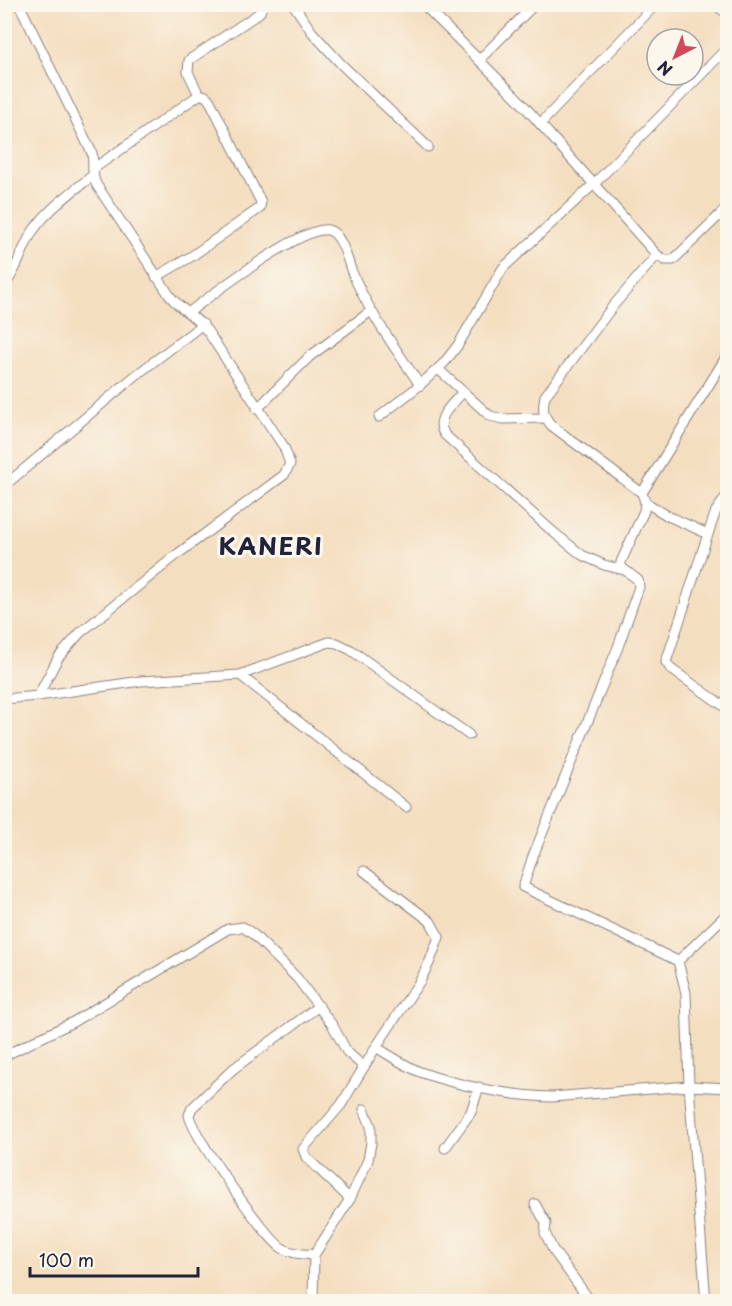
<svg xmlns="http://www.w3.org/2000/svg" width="732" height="1306" font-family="'Playpen Sans',sans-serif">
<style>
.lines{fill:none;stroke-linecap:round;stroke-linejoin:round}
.street-casing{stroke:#8b807e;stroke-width:11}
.street{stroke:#fff;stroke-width:9}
.labels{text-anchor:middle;stroke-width:6;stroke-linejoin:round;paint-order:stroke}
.district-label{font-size:24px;font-weight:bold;letter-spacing:1.5px;fill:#22223b;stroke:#fbf7ec}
</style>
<rect width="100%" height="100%" fill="#fbf7ec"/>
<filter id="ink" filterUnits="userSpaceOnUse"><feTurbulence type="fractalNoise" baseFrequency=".0167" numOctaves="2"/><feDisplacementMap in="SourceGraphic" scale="12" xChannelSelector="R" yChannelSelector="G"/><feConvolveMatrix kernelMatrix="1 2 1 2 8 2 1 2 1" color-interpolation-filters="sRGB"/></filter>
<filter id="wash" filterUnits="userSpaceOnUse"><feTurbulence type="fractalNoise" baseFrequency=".008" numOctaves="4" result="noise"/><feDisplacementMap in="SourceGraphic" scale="24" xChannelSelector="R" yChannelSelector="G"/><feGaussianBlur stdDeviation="1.35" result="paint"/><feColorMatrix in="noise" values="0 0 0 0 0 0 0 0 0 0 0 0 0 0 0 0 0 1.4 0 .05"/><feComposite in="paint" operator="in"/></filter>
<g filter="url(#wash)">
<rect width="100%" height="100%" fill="#f4dec0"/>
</g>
<g filter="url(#ink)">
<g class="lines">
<g class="street-casing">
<g id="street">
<path d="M293,4L312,32L342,65L428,147"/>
<path d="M423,4L518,99L657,255"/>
<path d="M714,4L728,14"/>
<path d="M479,60L535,4"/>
<path d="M199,95L188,72L189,60L255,16L260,12L263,4"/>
<path d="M540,124L656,4"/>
<path d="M93,169L199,95C206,94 209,99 212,105L261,202L260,208L192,256L156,277"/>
<path d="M4,285C15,275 23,246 33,231C48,209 72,192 92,176"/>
<path d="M188,313C210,296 303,225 328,230C342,233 347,260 352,272C369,313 396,349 420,385"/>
<path d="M438,369L490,416L503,419L545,418"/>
<path d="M462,393C452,405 433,419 445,435L552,531L582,555L604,565L624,570"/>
<path d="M257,409L309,357L371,311"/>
<path d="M379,417L420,385L444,363L458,345L503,268L594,184L728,47"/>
<path d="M4,486L135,376L203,324"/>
<path d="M642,493L552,426C543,416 542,409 545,396L613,306L657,255L665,260H673L728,207"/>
<path d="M645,502L668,516L708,534L666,662L671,669L728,709"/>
<path d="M708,534L716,511L728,494"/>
<path d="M240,675L406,807"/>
<path d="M38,696L141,681L240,675L329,642L337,643L351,650L469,735"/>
<path d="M4,699L38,696L58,658L80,633L179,553L284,475L290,464L284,447L208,332C197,317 181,310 170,296L96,184C91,173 94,164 92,153L19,4"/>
<path d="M678,961L728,913"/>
<path d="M376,1047C390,1056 404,1065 420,1072C458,1086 512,1096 552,1097L689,1086L728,1088"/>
<path d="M4,1056L73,1022L228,929L243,927L254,935L297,978L333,1026L347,1052L364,1067"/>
<path d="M445,1148L471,1112L479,1087"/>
<path d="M350,1199L306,1157L303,1149L341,1105L376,1047L420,981L430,961L439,937L430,921L364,871"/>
<path d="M535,1204L546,1223L545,1233L553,1250L591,1302"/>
<path d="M314,1255C303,1254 291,1254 282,1248C265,1237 191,1133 189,1115L192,1108L233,1069L319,1006"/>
<path d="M313,1302L314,1255L350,1199L368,1160L371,1143V1126L364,1109"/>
<path d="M706,1302L689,1086L686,993L678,961L523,887L533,856L618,647L639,587L638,580L621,567V562L644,511L645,502L642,493L728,354"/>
</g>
</g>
<use href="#street" class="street"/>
</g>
</g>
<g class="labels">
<g class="district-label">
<text x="271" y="555">KANERI</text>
</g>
</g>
<rect width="732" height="1306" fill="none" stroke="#fbf7ec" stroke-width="24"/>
<g transform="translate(675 57) rotate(222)"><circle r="28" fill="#fbf7ec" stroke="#a4a2a5" stroke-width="1.5"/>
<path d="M0-4.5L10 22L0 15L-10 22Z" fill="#d1495b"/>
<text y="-9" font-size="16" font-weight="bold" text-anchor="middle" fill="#22223b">N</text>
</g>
<path d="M30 1267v9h168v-9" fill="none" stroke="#22223b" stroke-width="3"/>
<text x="39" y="1267" font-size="18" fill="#22223b" stroke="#fbf7ec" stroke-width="4.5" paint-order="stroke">100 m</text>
</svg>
